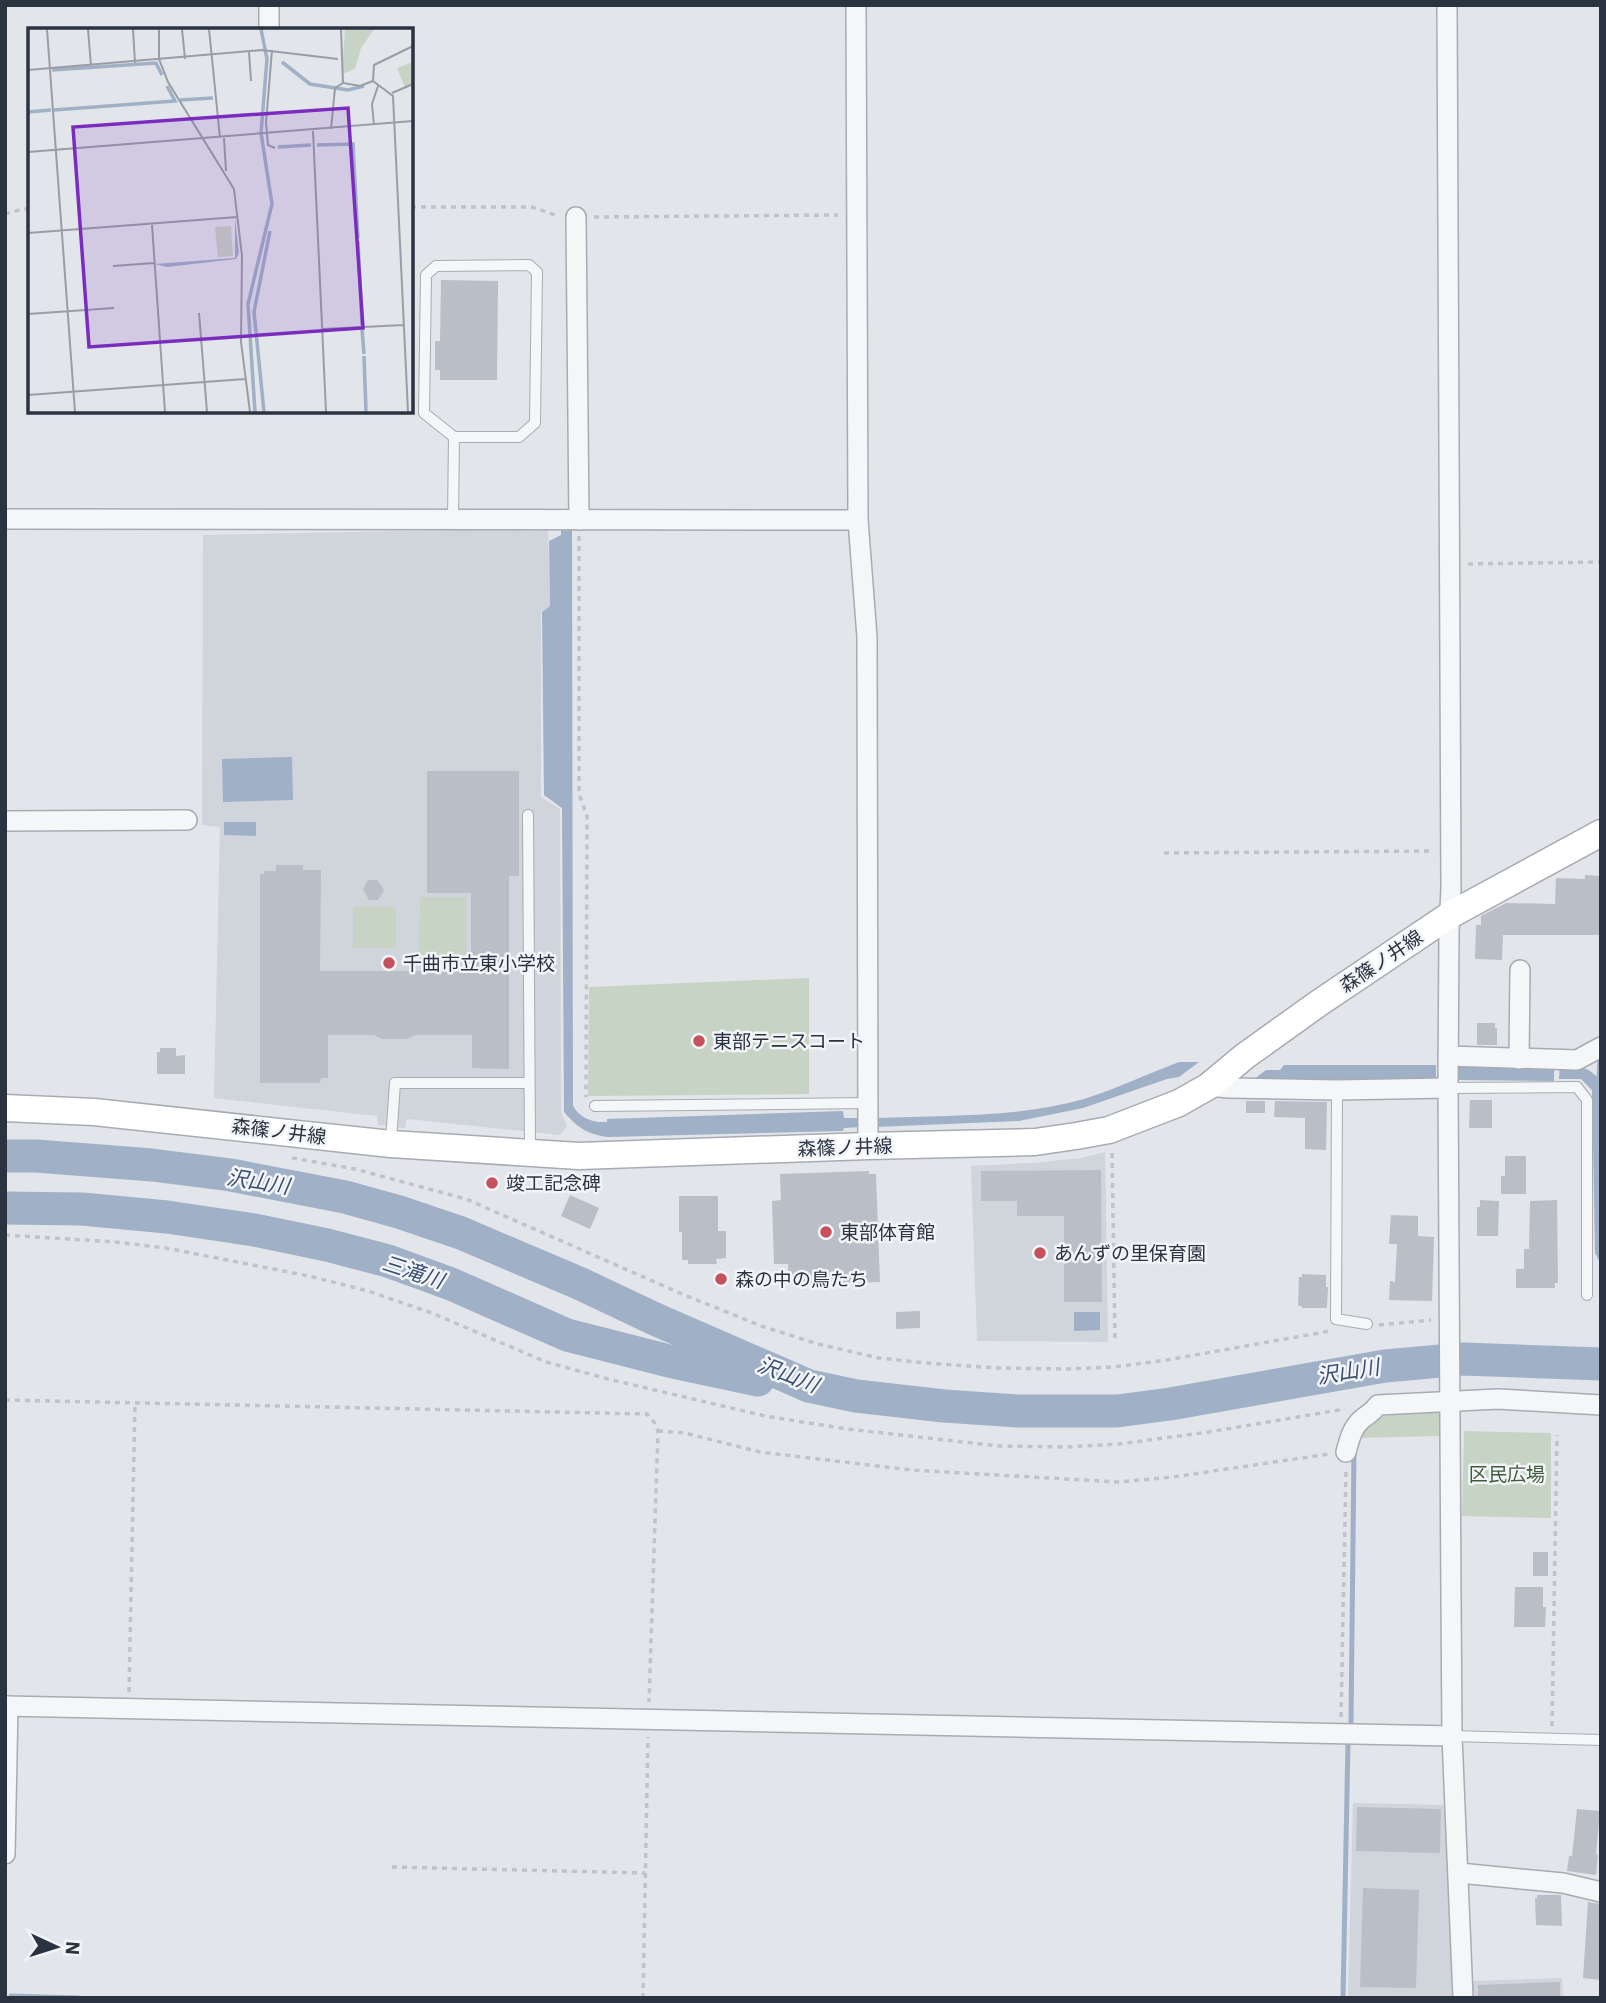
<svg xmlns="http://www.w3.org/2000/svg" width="1606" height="2003" font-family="'IBM Plex Sans','Noto Sans JP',sans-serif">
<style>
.built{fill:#d0d4db}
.green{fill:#c7d3c4}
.water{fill:#a0b0c6}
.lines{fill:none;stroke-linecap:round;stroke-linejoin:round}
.stream{stroke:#a0b0c6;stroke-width:5}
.river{stroke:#a0b0c6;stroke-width:33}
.building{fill:#babec6}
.service-casing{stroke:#a7acb3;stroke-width:12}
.minor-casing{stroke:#a7acb3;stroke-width:22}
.secondary-casing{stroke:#a7acb3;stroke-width:29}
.path{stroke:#c0c3c8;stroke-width:3.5;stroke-dasharray:5 5;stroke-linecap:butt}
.service{stroke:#f5f6f8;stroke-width:10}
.minor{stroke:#f5f6f8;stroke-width:19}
.secondary{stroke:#fff;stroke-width:26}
.poi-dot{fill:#c4515c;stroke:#f2f4f7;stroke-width:2.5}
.labels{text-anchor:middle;stroke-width:5;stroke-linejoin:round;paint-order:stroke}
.street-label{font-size:19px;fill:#2b3240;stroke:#f2f4f7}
.poi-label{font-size:19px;fill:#2b3240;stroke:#f2f4f7;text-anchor:start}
.park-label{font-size:19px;fill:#3e5b3a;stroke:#f2f4f7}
.water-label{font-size:21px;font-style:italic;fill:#394e71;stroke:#f2f4f7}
.inset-river{fill:none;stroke:#a0b0c6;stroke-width:3.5}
.inset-road{fill:none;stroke:#999da5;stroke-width:2}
.view{fill:#7b2cbf;fill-opacity:0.15;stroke:#7b2cbf;stroke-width:3.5}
.inset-edge{fill:none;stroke:#2b3240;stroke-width:3.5}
</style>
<rect width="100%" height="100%" fill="#e2e5e9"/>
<g class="built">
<path d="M548,528L550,606L541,612V797L560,809L561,1112L567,1126L560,1135L407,1119L405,1128L378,1125L377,1116L214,1098L220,827L202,825L203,535Z"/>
<path d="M1105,1152L1108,1342L977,1341L971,1166L1032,1163L1081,1158Z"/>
<path d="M1353,1803L1446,1805L1453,1998H1348Z"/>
<path d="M1562,1978L1563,1998H1472L1471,1981Z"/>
</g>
<g class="green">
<path d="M420,897H466V962H419Z"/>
<rect x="353" y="907" width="43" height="41"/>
<path d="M809,978V1094L588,1096L589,987Z"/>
<path d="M1439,1412L1440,1436L1357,1438L1378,1416Z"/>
<path d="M1464,1431L1551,1433V1518L1462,1516Z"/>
</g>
<g class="water">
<path d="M561,526H572L573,1106C580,1118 593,1123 607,1122V1119L843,1111L844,1118H861L862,1127L844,1128L843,1131L608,1137C587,1134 578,1128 564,1112L562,808L544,795L542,612L550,606L549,541L561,535Z"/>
<path d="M292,757L293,800L223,802L222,759Z"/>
<path d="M224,822H256V836L224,835Z"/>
<path d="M1179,1062H1199L1179,1077L1167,1079L1083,1108L1019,1121L876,1127V1118C945,1115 1017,1118 1084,1099C1116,1089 1147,1074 1179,1062Z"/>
<path d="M1459,1062L1554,1063V1081L1459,1080Z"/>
<path d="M1560,1062C1575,1064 1594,1068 1601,1083V1264L1595,1253L1592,1090L1581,1079H1559Z"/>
<path d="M1284,1065H1436V1082L1249,1083L1266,1070H1280Z"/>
<path d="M1074,1312H1100V1330L1074,1331Z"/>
</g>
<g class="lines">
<g class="stream">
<path d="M1599,1080L1600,1055"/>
<path d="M1351,1723L1354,1450"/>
<path d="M11,1996L79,1998"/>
<path d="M1343,1998L1348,1742"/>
</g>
<g class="river">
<path d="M5,1156H36L152,1165L231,1175L345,1197L399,1212L461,1233L581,1284L657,1320L809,1386L856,1396L944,1406L1018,1411H1117L1170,1404L1385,1366L1463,1359L1601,1364"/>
<path d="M5,1208L82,1209L167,1217L254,1230L327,1245L388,1261L451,1284L567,1335L669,1361L758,1380"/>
</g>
</g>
<g class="building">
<path d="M441,280L498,281L497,380H440V370H435V341H440Z"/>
<path d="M427,771H519V876H509V1069L472,1068V1035H416L407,1039H382L374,1035H328V1078H321L320,1083H260V874H264V871H276V865H303V870H321L320,971H471V893H427Z"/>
<path d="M1585,875L1601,876V935H1503L1502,960L1475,959L1476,925H1481V916L1506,903L1555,904L1556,878L1585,879Z"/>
<path d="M368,880H377L384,890L378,900H369L363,889Z"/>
<path d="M1477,1023H1495V1028H1497V1045H1477Z"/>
<path d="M160,1048H176V1056L185,1055V1074H157V1052H160Z"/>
<path d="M1470,1100H1492V1128H1469Z"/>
<rect x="1246" y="1101" width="19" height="12"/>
<path d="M1275,1101L1327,1102L1326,1150L1305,1149V1118L1274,1117Z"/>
<path d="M1505,1156H1526V1194H1501V1176H1505Z"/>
<path d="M1101,1170L1102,1302H1064V1216H1017V1201H981V1171Z"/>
<path d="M869,1171V1174H876L880,1282L789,1285L788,1264H774L772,1201L781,1200L780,1174Z"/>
<path d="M570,1195L599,1208L590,1229L561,1216Z"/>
<path d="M679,1196H718V1231H726V1258L716,1259L717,1264H688V1260H682V1232H679Z"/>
<path d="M1480,1200L1499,1201L1498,1236H1477V1207H1480Z"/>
<path d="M1557,1200L1558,1283H1555V1288H1516V1269H1524V1249H1529L1530,1201Z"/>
<path d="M1391,1215L1418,1216V1236L1434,1237L1432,1301L1389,1300L1390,1281L1395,1282L1397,1244H1389Z"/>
<path d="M1302,1274L1326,1275V1287H1328L1327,1307L1326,1308H1302V1306H1298L1299,1277H1302Z"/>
<path d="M920,1311V1328L896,1329V1312Z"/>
<rect x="1533" y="1552" width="15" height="24"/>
<path d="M1515,1587H1543V1607H1546L1545,1627H1514Z"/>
<path d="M1357,1807L1441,1809L1440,1853L1356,1851Z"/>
<path d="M1577,1809L1600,1811L1596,1854L1598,1855L1596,1875L1567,1871L1569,1856H1572Z"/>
<path d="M1363,1888L1419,1890L1416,1988L1360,1987Z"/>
<path d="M1537,1895H1561L1562,1926L1536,1925L1535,1898H1537Z"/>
<path d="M1588,1902L1601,1904V1980L1583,1978Z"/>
<path d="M1560,1982V1998H1478V1985Z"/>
</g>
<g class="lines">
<g class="service-casing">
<g id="service">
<path d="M529,265L537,272L535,423L519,437H454L424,413L426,275L436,266Z"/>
<path d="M453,519L454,437"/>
<path d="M528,815L530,1150"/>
<path d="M1448,1088L1577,1087L1587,1100V1295"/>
<path d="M1337,1090L1336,1319L1367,1324"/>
<path d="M595,1106L868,1103"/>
<path d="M391,1141L395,1083H528"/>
<path d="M1452,1736L1601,1740"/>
</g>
</g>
<g class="minor-casing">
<g id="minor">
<path d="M269,5V30"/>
<path d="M856,5L858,520L867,637L868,1146"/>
<path d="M1447,5L1451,888L1449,932L1448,1085L1451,1598L1452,1736L1463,1998"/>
<path d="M576,217L579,520"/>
<path d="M5,519L858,520"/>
<path d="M5,821L187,820"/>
<path d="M1448,1056L1577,1060L1601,1047"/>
<path d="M1519,1059L1520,970"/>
<path d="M1209,1086L1229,1088L1337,1090L1448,1088"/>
<path d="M1346,1452C1349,1441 1352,1428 1361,1420C1368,1414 1371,1414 1378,1405L1498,1399L1601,1405"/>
<path d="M5,1706L1452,1736"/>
<path d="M5,1854L8,1706"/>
<path d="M1459,1873L1563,1883L1601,1892"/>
</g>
</g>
<g class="secondary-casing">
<path id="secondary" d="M5,1108L94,1112L391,1144L579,1156L868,1146L1035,1142L1076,1136L1109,1130L1179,1103L1209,1086L1245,1056L1319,1003L1450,915L1601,833"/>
</g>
<g class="path">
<path d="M411,207H532L558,216"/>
<path d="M5,214L23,209H30"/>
<path d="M594,217L838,215"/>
<path d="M579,536V794L587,816L586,1097"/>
<path d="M1468,564L1601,562"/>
<path d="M1164,853L1434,851"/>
<path d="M1112,1153L1115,1340"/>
<path d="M292,1158L355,1169L466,1199L682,1294L764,1327L818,1344L879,1358L926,1363L997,1368L1067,1369L1114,1367L1167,1360L1330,1331"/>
<path d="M5,1235L116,1242L166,1248L309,1276L368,1291L432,1313L546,1362L608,1379L765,1416L847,1429L999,1446L1066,1447L1119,1444L1209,1432L1345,1409"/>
<path d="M1379,1325L1431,1320"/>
<path d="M5,1400L647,1414L654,1422L658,1431L649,1702"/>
<path d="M658,1431L685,1433L760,1452L911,1470L1118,1482L1173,1477L1329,1454"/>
<path d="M129,1692L135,1403"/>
<path d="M1341,1717L1346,1470"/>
<path d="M1552,1726L1557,1435"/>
<path d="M392,1867L645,1873"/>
<path d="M643,1998L648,1737"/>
</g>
<use href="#service" class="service"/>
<use href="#minor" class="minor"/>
<use href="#secondary" class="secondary"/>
</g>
<g class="poi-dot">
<circle cx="389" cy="963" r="7"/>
<circle cx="699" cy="1041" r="7"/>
<circle cx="492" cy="1183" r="7"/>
<circle cx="826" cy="1232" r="7"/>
<circle cx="1040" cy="1253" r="7"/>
<circle cx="721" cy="1279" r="7"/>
</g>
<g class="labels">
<g class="street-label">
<text transform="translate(1381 961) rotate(-34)" y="7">森篠ノ井線</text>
<text transform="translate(279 1131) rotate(7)" y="7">森篠ノ井線</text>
<text transform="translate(845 1147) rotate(-2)" y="7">森篠ノ井線</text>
</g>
<g class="poi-label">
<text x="403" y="970">千曲市立東小学校</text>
<text x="713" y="1048">東部テニスコート</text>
<text x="506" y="1190">竣工記念碑</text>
<text x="840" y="1239">東部体育館</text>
<text x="1054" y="1260">あんずの里保育園</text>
<text x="735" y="1286">森の中の鳥たち</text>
</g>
<g class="park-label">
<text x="1507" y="1481">区民広場</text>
</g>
<g class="water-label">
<text transform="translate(258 1182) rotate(9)" y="7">沢山川</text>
<text transform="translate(413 1272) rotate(18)" y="7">三滝川</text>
<text transform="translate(1348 1372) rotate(-9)" y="7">沢山川</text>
<text transform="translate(788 1375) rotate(21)" y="7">沢山川</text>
</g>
</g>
<g transform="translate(28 28)">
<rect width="385" height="385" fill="#e2e5e9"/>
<path d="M317,1H346L333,20L327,41L314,46ZM385,34V55L377,59L369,40ZM203,198L205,228L190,229L187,199Z" fill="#c7d3c4"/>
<path d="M207,190L211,225L208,231L139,239L127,236L207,230Z" fill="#a0b0c6"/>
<path class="inset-river" d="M254,34L282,56L320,62L336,58M24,42L128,35L134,47M152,72L185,70M26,82L147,73L139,58M0,84L23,82M289,117L325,116L330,210M250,119L283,117M330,213L334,297M334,301L336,326M336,328L338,384M227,384L220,276L244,176L233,105L239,31L233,1M236,384L226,284L242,203"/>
<path class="inset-road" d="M19,1L47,384M60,1L63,38M105,1L107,35M131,1V31L140,54L206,161L214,228L213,314L222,384M154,1L157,31M181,1L192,110M313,1L315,55L332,58L345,53M244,22L238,95L240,117L247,120M221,24L223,53M0,42L234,22L310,31M364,65L385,56M346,97L344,76L350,58M303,101L307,60L315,55M285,103L298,384M196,110L198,143M0,124L385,93M124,197L137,384M0,205L209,189M85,238L126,235M171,285L179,384M0,286L86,280M294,301L376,297M0,367L217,351M380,384L365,68L345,53L346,37L385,18"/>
<path class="view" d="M320,80L335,300L61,319L45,99Z"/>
<rect width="385" height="385" class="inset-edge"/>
</g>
<rect width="1606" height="2003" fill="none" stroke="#2b3240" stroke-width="14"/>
<g transform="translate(56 1947) rotate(94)" stroke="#f2f4f7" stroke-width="5" paint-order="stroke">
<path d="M0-5L12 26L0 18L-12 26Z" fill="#2b3240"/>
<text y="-10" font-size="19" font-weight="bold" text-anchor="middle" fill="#2b3240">N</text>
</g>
</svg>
